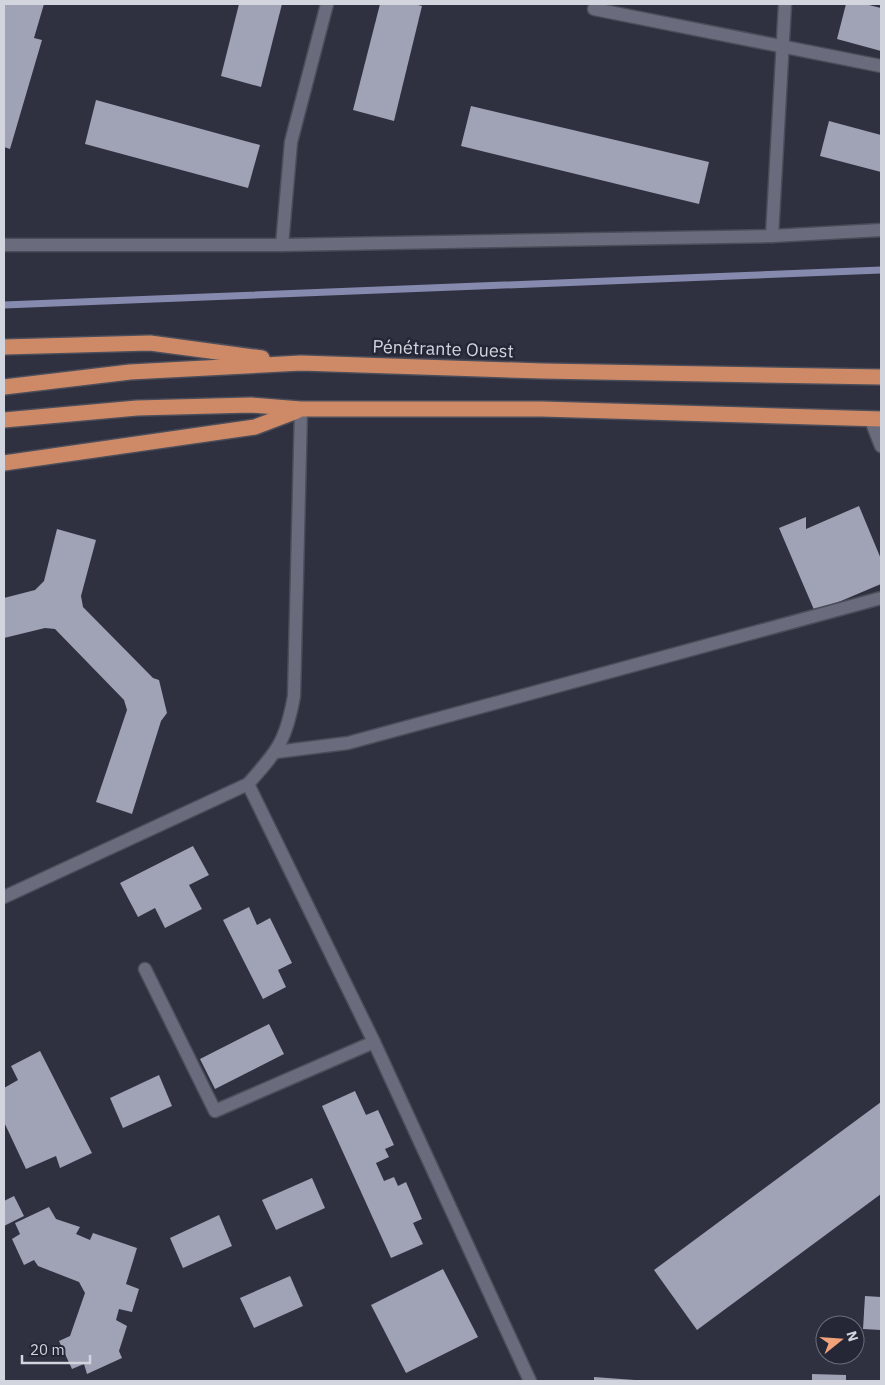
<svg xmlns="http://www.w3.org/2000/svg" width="885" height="1385" font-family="'IBM Plex Sans',sans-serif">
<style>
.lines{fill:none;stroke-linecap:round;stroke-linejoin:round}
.stream{stroke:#868aae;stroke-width:7}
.building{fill:#a0a2b5}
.minor-casing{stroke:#4b4d5a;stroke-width:15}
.highway-casing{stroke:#4b4d5a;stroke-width:18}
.minor{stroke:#6a6c7d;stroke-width:12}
.highway{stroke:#ce8a66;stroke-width:15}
.labels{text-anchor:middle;stroke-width:5;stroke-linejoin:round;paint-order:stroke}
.street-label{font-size:18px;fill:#d2d4de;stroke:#252736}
</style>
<rect width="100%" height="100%" fill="#2f3140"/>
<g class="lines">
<path class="stream" d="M4,305L881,270"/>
</g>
<g class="building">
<path d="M4,4H44L34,38L42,40L10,149L4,147Z"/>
<path d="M239,4H282L261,87L221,76Z"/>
<path d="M380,4H414L422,6L394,121L353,110Z"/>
<path d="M846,4H865L881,8V51L837,39Z"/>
<path d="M96,100L260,145L248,188L85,144Z"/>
<path d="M471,106L709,162L699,204L461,146Z"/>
<path d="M829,121L881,135V172L820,156Z"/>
<path d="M859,506L881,559V584L815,612L779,528L806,517V529Z"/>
<path d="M57,529L96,540L81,596L83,607L153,678L159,680L167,713L161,721L132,814L96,802L127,710L124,700L55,629L45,628L4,638V598L35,590L44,581Z"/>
<path d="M193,846L209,875L189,885L202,909L165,928L155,908L138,917L120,883Z"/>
<path d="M249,907L257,925L270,918L292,963L278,970L286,987L263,999L223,920Z"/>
<path d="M269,1024L284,1054L215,1089L200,1059Z"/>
<path d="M40,1051L92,1153L60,1168L56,1156L26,1169L4,1122V1088L18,1080L11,1066Z"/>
<path d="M159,1075L172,1106L123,1128L110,1098Z"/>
<path d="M355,1091L366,1115L378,1110L394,1145L385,1149L389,1157L376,1163L384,1181L394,1177L398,1186L406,1182L422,1219L413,1223L423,1244L391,1258L322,1106Z"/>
<path d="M881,1102V1194L697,1330L654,1270Z"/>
<path d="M312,1178L325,1208L276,1230L262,1200Z"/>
<path d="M14,1196L24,1216L4,1226V1201Z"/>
<path d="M49,1207L56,1219L80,1227L76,1234L90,1240L93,1233L137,1248L126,1284L139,1289L132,1312L119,1309L116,1320L127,1326L119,1351L122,1358L87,1374L84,1364L72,1369L59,1341L70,1336L85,1293L79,1282L38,1266L34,1260L24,1265L12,1239L20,1234L15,1223Z"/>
<path d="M219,1215L232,1246L183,1268L170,1238Z"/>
<path d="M443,1269L478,1337L406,1373L371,1305Z"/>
<path d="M290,1276L303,1306L254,1328L240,1298Z"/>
<path d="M865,1296L881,1297V1330L863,1329Z"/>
<path d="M812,1374L846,1375V1381H812Z"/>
<path d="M594,1377L635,1380V1381H594Z"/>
</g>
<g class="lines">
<g class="minor-casing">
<g id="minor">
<path d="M594,9L881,66"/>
<path d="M772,236L785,4"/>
<path d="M4,245H282L772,236L881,230"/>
<path d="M282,245L291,142L327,4"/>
<path d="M870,418L881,446"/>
<path d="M276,752L348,743L881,598"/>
<path d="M248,784L374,1042L530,1381"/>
<path d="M4,897L248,784C278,750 286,741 294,696L301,409"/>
<path d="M145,969L215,1111L374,1042"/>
</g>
</g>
<g class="highway-casing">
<g id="highway">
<path d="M4,347L150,343L262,358"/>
<path d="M4,387L130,372L301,363L542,371L881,377"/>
<path d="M4,420L137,408L251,405L301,409H542L881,419"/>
<path d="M4,463L255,427L297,411"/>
</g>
</g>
<use href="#minor" class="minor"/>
<use href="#highway" class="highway"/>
</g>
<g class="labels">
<g class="street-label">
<text transform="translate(443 349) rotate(2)" y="6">Pénétrante Ouest</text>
</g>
</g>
<rect width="885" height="1385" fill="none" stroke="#d2d4de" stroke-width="10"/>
<g transform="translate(840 1340) rotate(73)"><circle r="24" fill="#252736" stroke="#6a6c79"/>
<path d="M0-4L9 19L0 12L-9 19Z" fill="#f0a27a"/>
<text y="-8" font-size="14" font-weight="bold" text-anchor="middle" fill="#d2d4de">N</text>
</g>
<path d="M22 1355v8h68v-8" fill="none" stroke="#d2d4de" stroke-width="2.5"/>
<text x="30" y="1355" font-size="15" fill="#d2d4de" stroke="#252736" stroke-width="4" paint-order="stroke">20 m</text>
</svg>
